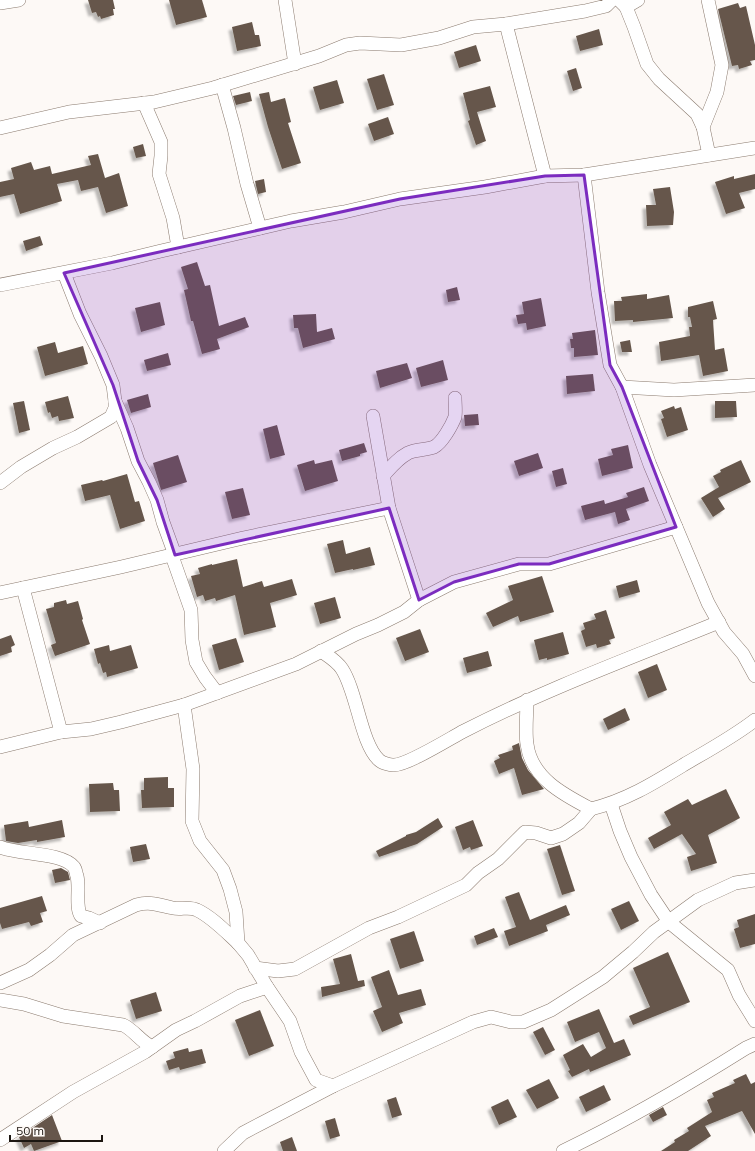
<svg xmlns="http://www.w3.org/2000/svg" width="755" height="1151" font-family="Mulish,sans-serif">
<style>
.building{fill:#66574b;filter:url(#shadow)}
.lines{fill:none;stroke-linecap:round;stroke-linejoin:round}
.minor-casing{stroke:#8b7b6f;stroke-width:14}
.minor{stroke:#fff;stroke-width:13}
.marked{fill:#7b2cbf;fill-opacity:0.2;stroke:#7b2cbf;stroke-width:3;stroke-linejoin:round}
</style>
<defs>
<filter id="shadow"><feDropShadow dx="-3.5" dy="3.5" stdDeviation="1" flood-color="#0004"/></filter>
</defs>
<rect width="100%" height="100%" fill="#fdf9f6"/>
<g class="building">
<path d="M88,0H113L115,9H113L114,15L101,19L100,16L98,17L96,12L92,13Z"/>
<path d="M169,0H202L207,17L176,25Z"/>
<path d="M738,3L740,8L746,6L755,45V60L750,61L752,65L739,69L738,65L732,66L718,9Z"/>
<path d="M252,22L255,35H259L261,46L237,51L232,27Z"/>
<path d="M599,29L603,45L580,51L576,36Z"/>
<path d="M476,45L481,61L459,68L454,52Z"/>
<path d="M576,68L582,88L573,91L567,71Z"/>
<path d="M384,74L394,105L377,110L367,79Z"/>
<path d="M337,80L344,103L320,110L313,87Z"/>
<path d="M490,86L496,107L477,112L486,141L476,145L468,121L470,120L463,93Z"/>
<path d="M250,92L252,101L236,105L233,96Z"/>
<path d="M269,92L271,102L285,98L291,122L288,123L301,163L282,169L268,127L259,94Z"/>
<path d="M388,117L394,134L374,141L368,124Z"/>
<path d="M143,144L146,156L136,158L133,147Z"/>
<path d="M98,154L105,178L119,173L128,206L106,213L98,187L81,191L78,180L57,184L62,201L20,214L14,194L0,197V182L14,179L11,168L31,162L34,170L50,166L52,174L91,165L88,156Z"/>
<path d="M755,174V189L739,193L745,208L726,214L715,182L734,176V179Z"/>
<path d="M264,179L266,192L258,194L255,181Z"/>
<path d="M670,187L674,212L673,225L647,226L646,205H656L653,189Z"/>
<path d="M40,236L43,245L26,251L23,241Z"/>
<path d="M197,262L205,286L210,285L219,326L245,317L249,327L217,339L220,349L202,354L193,321H191L184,290L188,289L181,267Z"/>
<path d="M457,287L460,300L448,302L446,290Z"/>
<path d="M647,294V299L669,295L673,318L633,322V320L615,321L614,301H622L621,297Z"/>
<path d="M541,298L546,326L527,330L526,323L518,324L516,315L524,314L522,302Z"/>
<path d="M713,301L717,319L713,320L715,350L724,348L728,371L703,376L699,355L661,361L659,342L690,336L689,327H692L690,317H688V307Z"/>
<path d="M160,302L165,325L141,332L135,308Z"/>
<path d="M316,314L317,332L332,328L335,339L303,348L298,328H294L293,315Z"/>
<path d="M595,330L598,355L574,357V348H571L570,339H573L572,333Z"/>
<path d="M630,340L632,352H622L620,342Z"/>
<path d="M55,342L58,353L83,346L88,364L45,376L37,347Z"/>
<path d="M168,353L171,365L147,371L144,360Z"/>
<path d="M443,360L448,380L421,387L416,368Z"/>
<path d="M407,363L412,378L380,388L376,371Z"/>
<path d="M593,374L595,391L567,394L566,376Z"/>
<path d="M148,394L151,407L131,413L127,400Z"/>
<path d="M68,396L74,418L59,421L58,416L52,418L50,412L48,413L45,402Z"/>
<path d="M24,401L30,430L19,433L13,403Z"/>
<path d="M715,401H736L737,417L715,418Z"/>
<path d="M674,406L675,409L681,407L688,430L667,437L661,419L664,418L661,411Z"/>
<path d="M478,414L479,425L465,426L464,415Z"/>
<path d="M277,425L285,455L270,459L263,429Z"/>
<path d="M364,443L367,452L360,454V456L342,461L339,450Z"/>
<path d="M628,445L633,468L602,476L598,459L613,455L611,449Z"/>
<path d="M538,453L543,468L519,476L514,461Z"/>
<path d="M178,455L187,482L161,490L153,463Z"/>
<path d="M314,460L315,464L332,460L338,481L305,491L297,465Z"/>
<path d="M741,460L751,482L718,498L725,509L713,517L701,498L719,487L713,476L721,472L720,470Z"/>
<path d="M563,468L567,484L556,487L552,471Z"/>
<path d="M127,474L135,502L139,501L145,521L120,529L110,495L85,501L81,485L102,480L103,481Z"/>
<path d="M644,487L649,501L626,509L630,520L618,524L615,512L585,520L581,506L604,500L605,504L628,497L626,493Z"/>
<path d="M243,488L250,515L232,519L225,492Z"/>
<path d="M343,540L346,554L370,547L375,565L353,570V569L335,573L327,544Z"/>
<path d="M237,559L243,587L262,581L264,587L292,579L297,595L270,603L276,627L244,635L235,595L216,601L215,598L205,601L203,595L197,597L191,576L200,574L198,568L212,564V565Z"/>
<path d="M542,576L554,612L520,622L518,616L493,627L486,613L513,600L508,586Z"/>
<path d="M637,580L640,592L619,598L616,586Z"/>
<path d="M335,597L341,618L320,624L314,603Z"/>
<path d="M66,600L67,604L78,601L83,619L82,620L90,644L55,656L51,645L56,643L46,609L54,607V603Z"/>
<path d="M606,610L615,638L609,640L611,644L597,648L596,644L586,647L581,631L585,629L583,623L596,619L594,614Z"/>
<path d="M420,629L429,652L405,661L396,638Z"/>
<path d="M563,632L569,654L547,660V658L539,660L534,640Z"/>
<path d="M11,635L15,645L11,647L12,652L0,656V639Z"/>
<path d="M236,638L244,662L219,670L212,645Z"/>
<path d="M109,645L110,651L131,645L138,668L107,677L106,672L103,673L100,663L98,664L94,649Z"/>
<path d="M488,651L492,666L467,673L463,658Z"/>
<path d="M657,664L667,690L648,698L638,672Z"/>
<path d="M625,708L630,720L608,730L603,719Z"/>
<path d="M519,743L522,758L528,770L544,789L522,795L514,768L499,774L494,761L500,758L498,755L513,750L512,746Z"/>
<path d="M168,777V788H174V807L142,808L141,790H144V778Z"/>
<path d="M113,783L114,790H119L120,811L90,812L89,784Z"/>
<path d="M726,789L740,818L708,835L717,863L691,871L687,857L696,854L682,834L654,849L648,838L671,825L664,812L688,799L692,805Z"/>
<path d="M438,818L443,827L417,844L379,857L376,851L406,836V835L416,832Z"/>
<path d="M62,820L65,837L37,842V840L18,843L6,841L4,825L28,821L29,827Z"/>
<path d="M473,820L483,846L471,850L470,847L463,850L455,827Z"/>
<path d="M146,844L150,859L133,862L130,847Z"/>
<path d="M560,845L575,891L562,895L547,849Z"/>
<path d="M61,868L68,872L70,880L55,883L52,870Z"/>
<path d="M519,892L530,920L566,905L570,915L546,925L548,931L509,946L504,931L516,927L505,897Z"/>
<path d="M42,896L47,911L40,913L43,922L31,926L29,922L2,929L0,923V908Z"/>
<path d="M629,901L639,921L621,930L611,909Z"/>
<path d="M755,914V944L740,948L734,929L739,927L737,920Z"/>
<path d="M494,928L498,937L477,945L474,936Z"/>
<path d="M414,931L424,961L400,969L390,939Z"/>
<path d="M668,952L690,1002L633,1025L629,1016L650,1007L633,968Z"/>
<path d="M351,954L358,981L364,980L365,986L322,997L321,987L340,984L333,959Z"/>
<path d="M389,970L398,995L421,989L426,1005L399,1013L403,1023L382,1032L373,1011L382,1007L371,977Z"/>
<path d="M156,992L162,1011L136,1019L130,1000Z"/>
<path d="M599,1009L614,1043L624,1039L631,1055L590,1072L589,1069L572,1077L568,1071L570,1070L563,1055L583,1044L591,1057L606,1048L599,1032L575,1042L567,1022Z"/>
<path d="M260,1010L274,1046L249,1056L235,1020Z"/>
<path d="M543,1027L555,1050L545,1055L533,1032Z"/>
<path d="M188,1048L189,1052L202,1049L206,1063L180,1070L179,1067L169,1070L166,1061L175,1058L173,1052Z"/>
<path d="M746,1074L751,1084L755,1082V1134L742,1111L705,1126L711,1136L688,1151H661L675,1142L674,1140L689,1131L687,1128L712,1112L707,1100L714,1097L712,1093L735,1083L733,1080Z"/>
<path d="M549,1079L559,1098L537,1109L526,1090Z"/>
<path d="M604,1085L611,1100L586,1112L579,1097Z"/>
<path d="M396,1097L402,1115L392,1118L387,1100Z"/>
<path d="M508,1099L517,1117L499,1125L491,1107Z"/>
<path d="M663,1107L667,1115L653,1122L649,1115Z"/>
<path d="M52,1115L62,1141L34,1151L31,1144L24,1148L19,1137Z"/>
<path d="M335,1118L340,1136L330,1139L325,1121Z"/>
<path d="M292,1137L297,1151H283L280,1142Z"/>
</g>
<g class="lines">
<g class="minor-casing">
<g id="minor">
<path d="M285,0L295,64"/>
<path d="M619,0L626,7L634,27L647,64L659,79L697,114L703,127L709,155"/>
<path d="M0,3L19,0"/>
<path d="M626,7L638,0"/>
<path d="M506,24L545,176"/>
<path d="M222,85L234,128L247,184L260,228"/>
<path d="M144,103L161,142V156L159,174L173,218L178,247"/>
<path d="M703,127L717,92L722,65L708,0"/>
<path d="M0,128L69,112L154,102L213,88L319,56L346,45L360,43L401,45L439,38L473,27L506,24L585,11L606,6L612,0"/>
<path d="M584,175L598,292L610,365L622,387L650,465L708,603L724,632L743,654L755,676"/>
<path d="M0,285L112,263L161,251L291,221L344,212L400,199L485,187L545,176L584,175L755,148"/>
<path d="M622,387L674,390L755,385"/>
<path d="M115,401L127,428L138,461L149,482L157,500L163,522L175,555"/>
<path d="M373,416L389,508L419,600"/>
<path d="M383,476C391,467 397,459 408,453C416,449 427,450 434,447C442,443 452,425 455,417C456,411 455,404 455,398"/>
<path d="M0,483L21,467L53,448L77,437L111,417L115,408V401L113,385L101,356L80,314L64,273"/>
<path d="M172,556L191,610L192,640L196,662L205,677L217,693"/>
<path d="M23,588L61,732"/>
<path d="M0,593L121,567L243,538L389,508"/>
<path d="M321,651C328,656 337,661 342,669C357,692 361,744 379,760C382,763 390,765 393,765C406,766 449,739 464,731C546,689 633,657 719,622"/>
<path d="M527,700C527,713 525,732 527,744C531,778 564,795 591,809C627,800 654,783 685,764C709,750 733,737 755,720"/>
<path d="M184,705L193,769L192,821L200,841L223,870L230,889L236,912L238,943L248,955L267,987L290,1021L301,1052L316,1080L333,1086"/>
<path d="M0,747L61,732L91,729L121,722L184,705L296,664L356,634L378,625L404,612L419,600L454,582L519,564H549L676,527"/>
<path d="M611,804L620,831L631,857L651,895L669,922L728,970L739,995L755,1021"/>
<path d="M0,847C19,855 62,852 74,867C76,870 76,874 77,876C80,888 75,907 81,916L89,918L100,923"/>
<path d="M255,968L278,971L295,969L369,928L398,917L466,885L478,873L498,859L525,832L536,833L551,838L563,834L579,823L591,809"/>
<path d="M0,983L29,970L50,955L73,935L136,905C151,901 158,905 173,908C181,910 189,906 197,910C212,917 226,932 238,943"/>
<path d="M0,1000L24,1004L63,1016L123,1025C134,1030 140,1041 152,1047"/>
<path d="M0,1140L73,1092L145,1052L176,1030L195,1021L240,996L267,987"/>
<path d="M224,1151L243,1133L262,1123L333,1086L473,1022L491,1017L511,1022H523L551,1010L603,977L633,952L654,932L698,900L735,883L755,880"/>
<path d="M563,1151C626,1121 687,1085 746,1048L755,1044"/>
</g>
</g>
<use href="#minor" class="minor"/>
</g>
<path class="marked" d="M584,175L610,365L622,387L676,527L549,564H519L454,582L419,600L389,508L175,555L157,500L138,461L113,385L64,273L400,199L545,176Z"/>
<path d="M10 1135v6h92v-6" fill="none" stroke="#1c1611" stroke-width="2"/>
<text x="16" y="1135" font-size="12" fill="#1c1611" stroke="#fdf9f6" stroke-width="3" paint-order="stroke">50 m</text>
</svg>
